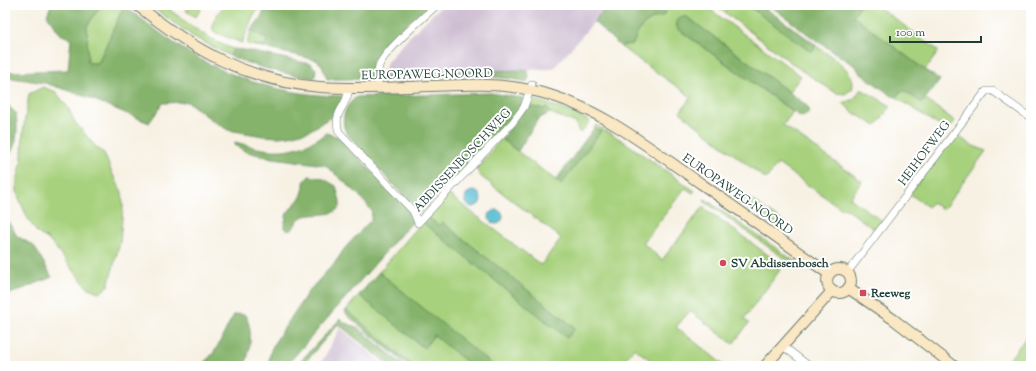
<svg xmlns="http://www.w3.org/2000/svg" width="1036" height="371" font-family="'Sorts Mill Goudy',serif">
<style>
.industrial{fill:#cebed2}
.green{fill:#a7d17d;stroke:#638758}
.forest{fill:#85b36c;stroke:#527850}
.water{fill:#53bcd0;stroke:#397c82}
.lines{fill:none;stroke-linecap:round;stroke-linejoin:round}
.street-casing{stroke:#6b7c71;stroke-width:8}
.secondary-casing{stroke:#6b7c71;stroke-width:12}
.street{stroke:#fff;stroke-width:7}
.secondary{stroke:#fae7c3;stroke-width:10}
.poi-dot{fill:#d1495b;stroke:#fff;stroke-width:1.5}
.labels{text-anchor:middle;stroke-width:4;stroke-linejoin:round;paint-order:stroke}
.street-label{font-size:12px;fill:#1f3d34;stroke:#fff}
.poi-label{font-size:12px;font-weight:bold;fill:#1f3d34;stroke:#fff;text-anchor:start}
</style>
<rect width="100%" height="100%" fill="#fff"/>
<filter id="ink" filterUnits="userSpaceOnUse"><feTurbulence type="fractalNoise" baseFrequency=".025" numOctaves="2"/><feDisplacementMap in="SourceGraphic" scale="8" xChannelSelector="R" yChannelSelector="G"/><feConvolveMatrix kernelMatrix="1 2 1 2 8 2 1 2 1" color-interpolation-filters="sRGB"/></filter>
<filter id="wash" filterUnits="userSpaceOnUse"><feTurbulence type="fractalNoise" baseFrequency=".012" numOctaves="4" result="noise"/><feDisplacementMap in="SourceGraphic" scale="16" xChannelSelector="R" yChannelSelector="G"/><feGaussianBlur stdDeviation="0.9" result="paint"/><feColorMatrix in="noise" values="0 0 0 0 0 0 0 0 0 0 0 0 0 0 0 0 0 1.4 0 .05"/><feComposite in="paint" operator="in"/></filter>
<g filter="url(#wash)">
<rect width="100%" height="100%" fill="#f7f1e3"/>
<g class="industrial">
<path d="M442,5H607L594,22L553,69L463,71L414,73L382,77L387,62L406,40Z"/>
<path d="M340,328L386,366H317L324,358Z"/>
</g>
<g class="green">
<path d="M101,5H122L124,6L98,63H87V26Z"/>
<path d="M149,5H169L170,10C188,24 213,42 233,49L230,56L194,37Z"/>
<path d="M190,5H199L202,7L196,17L186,11Z"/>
<path d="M224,5H234L241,8L242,5H261L253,16L242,43L214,32C209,23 219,13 224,5Z"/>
<path d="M669,5H704L801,76L789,92L754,66L687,17H680C676,20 675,25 678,29L793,112L783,125L862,181L850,198L882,221L875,230L844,207L842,209L778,164L766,179L706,133L680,112L691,97L690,96L621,47L624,45L633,44C639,27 645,20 663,16Z"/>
<path d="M715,5H747L811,51L814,49L815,45C827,54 859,71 852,89L845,94L836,93L801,70Z"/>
<path d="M861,5H876L939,51L925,70L852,16Z"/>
<path d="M251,30L266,38L267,41L264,46L252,45L247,44Z"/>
<path d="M43,87L56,92L68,108L75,122L95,146L104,153L112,173L122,192L123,207L120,243L108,286L100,293L87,287L48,239L39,234L36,231L28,219L20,201L17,192V183L22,157L23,132L29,94Z"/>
<path d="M861,89L891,106L876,126L851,111L843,103L854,99Z"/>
<path d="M902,90L908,92L922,103L925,99L955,121L947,131L896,97Z"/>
<path d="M529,98L561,108L590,121L581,133L578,131L576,123L550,113L547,107L545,109L526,106Z"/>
<path d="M596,125L623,141L695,191L693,193L685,188L643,243L662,260L703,207L783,266L744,319L749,323L733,344L690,311L676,327L725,366H658L634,348L620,366H493L379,272L422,222L567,338L575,328L442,222L439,226L427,216L448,194L541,265L561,238L479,175L477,168L501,139L561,184L599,130L594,128Z"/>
<path d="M954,133L971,145L986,151L943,210L932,202L928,207L910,194Z"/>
<path d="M742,193L788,225L786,234L737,200Z"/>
<path d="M705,199L793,260L798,262L795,266L704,201Z"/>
<path d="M359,295L424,348L434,335L472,366H413L346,310Z"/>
<path d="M1031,330V366H1004L1031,331Z"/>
</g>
<g class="forest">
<path d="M51,5H101L87,26L88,63H98L124,6C146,22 168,40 191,54C237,81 289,96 342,96L343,100L331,117L309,131L289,136L278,137L263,136L228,130L212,120L188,102L163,103L149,123L87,97L45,83L6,77L10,72L68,70L71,39L60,34L47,15Z"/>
<path d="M267,5H430L399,30L372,61L371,79H327L322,65L316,60L252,45L264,46L267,42L266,38L251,30L260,19Z"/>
<path d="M607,5H669L663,16C645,20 639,27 633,44L624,45L621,47L594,22Z"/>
<path d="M747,5H761L815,44V47L811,52Z"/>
<path d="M769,5H861L853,16L925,70L940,80L922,103L905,91H900L897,97L892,96L860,73L855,66L817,41Z"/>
<path d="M680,17H687L805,104L809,109L808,114L802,117L798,115L678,29L676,23Z"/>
<path d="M233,49L244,50L311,64L316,69L315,76L314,78C284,74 258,68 230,56Z"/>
<path d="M528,70L529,77L527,82C484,72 434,78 389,80L384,79L382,77C430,71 479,71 528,70Z"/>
<path d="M491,93L523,98V106L470,166L462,170L420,214L348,135C339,123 344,105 357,97Z"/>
<path d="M5,103L16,113C18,135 18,144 5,162Z"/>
<path d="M526,106L545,109L547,107L550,113L538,119L518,151L502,139Z"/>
<path d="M594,128L601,131L561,185L556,180Z"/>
<path d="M326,133L339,137L411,212L414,218L413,222L401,234L286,366H268L271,350L275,342L308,292L337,260L344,249L371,220L372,211L358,194L325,165L266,157L244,151L235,145V142C244,144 253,148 263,149C285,153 308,147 326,133Z"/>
<path d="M309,176L322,178L336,186L340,201V207C332,219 307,211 299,219C296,222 294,227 292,230C289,231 284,230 284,226L287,213L301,197L304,188V182Z"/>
<path d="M5,216L17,236L34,246L52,277L5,296Z"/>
<path d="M427,216L439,226L442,222L575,328L567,338L422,222Z"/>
<path d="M379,272L489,362L493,366H472L434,335L424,348L359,295Z"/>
<path d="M346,310L413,366H408L348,316L345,312Z"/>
<path d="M239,314L245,315C254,330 250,350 245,366H200C204,361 210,358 214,352C222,340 226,327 234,315Z"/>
<path d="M340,319L345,323L357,327L404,366H390L338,324L302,366H296Z"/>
</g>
<g class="water">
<circle cx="473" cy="199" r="8"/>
<circle cx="496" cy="217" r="7"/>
</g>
</g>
<g filter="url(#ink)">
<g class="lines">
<g class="street-casing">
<g id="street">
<path d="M349,88C348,107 332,111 339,132L413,211L418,223L513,122L524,107L532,84"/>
<path d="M378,88C378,81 377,73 379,66C383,52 425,16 437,5"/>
<path d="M847,273L986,91H993L1031,118"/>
<path d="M783,346L809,366"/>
</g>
</g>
<g class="secondary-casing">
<g id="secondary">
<path d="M137,5C193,50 247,81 320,87C350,89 379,88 409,87C452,85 497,81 539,92C600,107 652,150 703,185C745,215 787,244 829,274"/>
<circle cx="839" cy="281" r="12"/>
<path d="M848,288L893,319L954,366"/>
<path d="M765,366L832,291"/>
</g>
</g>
<use href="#street" class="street"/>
<use href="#secondary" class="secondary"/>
</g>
</g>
<g class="poi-dot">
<circle cx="723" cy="263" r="4"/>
<rect x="859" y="289" width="8" height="8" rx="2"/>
</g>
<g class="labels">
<g class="street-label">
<text transform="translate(427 74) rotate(-1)" y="4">EUROPAWEG-NOORD</text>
<text transform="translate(924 153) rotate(-53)" y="4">HEIHOFWEG</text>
<text transform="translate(462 160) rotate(-47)" y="4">ABDISSENBOSCHWEG</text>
<text transform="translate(738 194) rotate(35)" y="4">EUROPAWEG-NOORD</text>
</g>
<g class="poi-label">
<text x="731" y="267">SV Abdissenbosch</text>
<text x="871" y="297">Reeweg</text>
</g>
</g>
<rect width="1036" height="371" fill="none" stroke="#fff" stroke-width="20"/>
<path d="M890 36v6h91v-6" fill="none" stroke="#1f3d34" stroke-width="2"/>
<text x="896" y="36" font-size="12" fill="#1f3d34" stroke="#ffffff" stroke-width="3" paint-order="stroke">100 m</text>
</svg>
